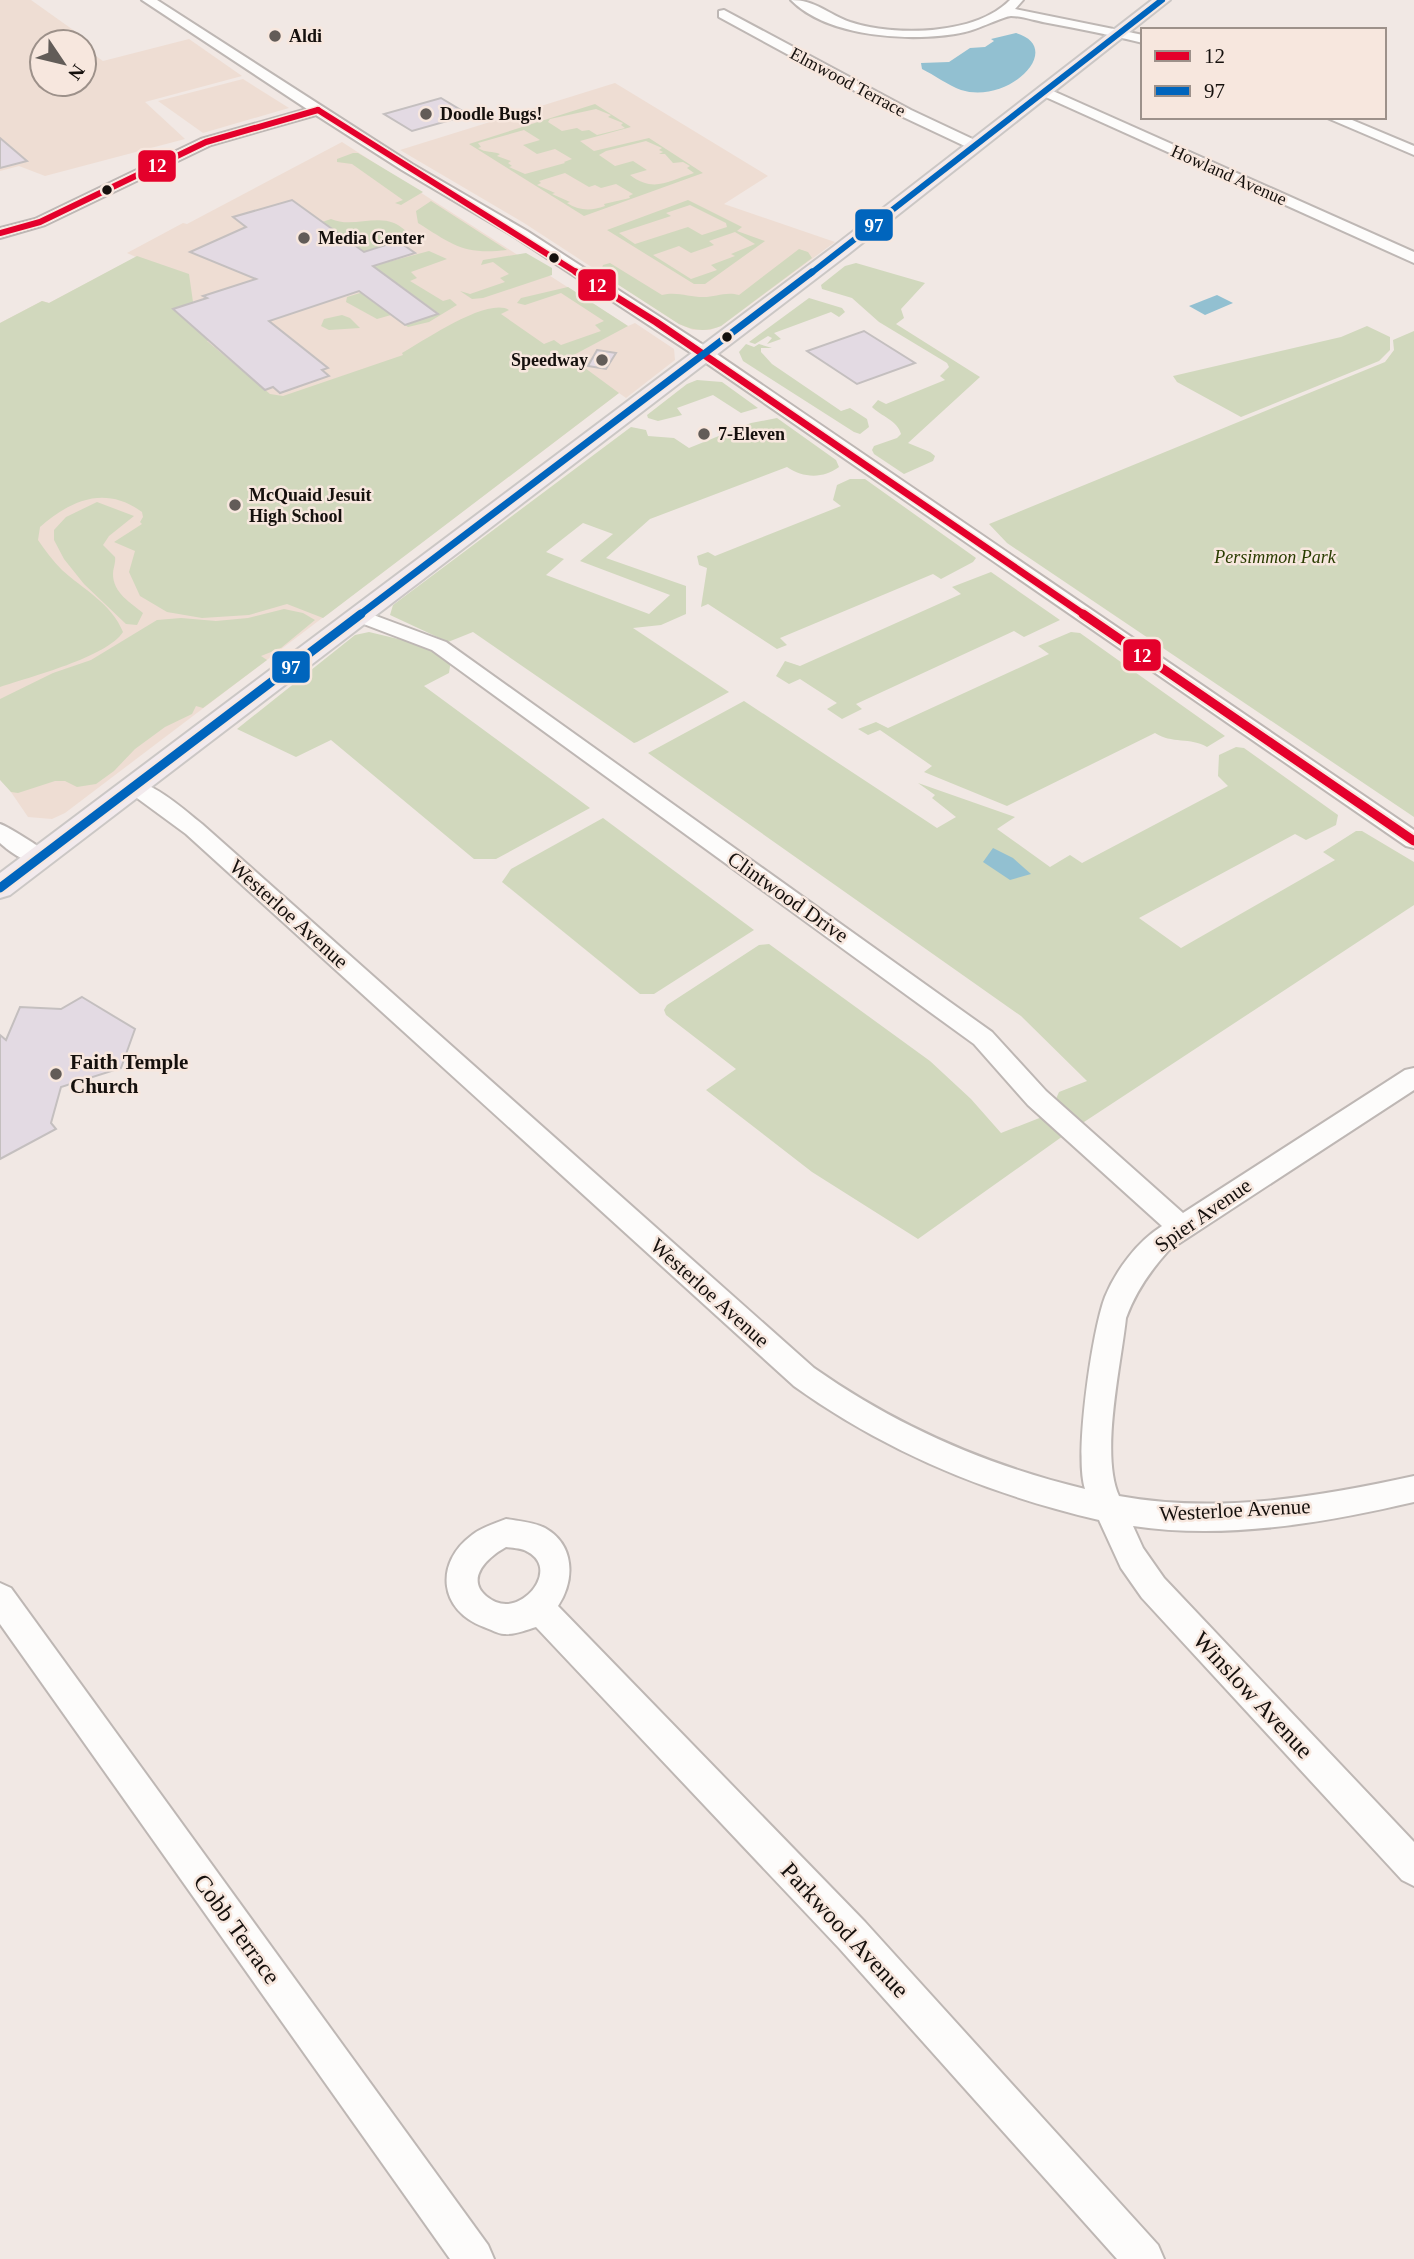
<svg xmlns="http://www.w3.org/2000/svg" width="1414" height="2259" font-family="'Times New Roman',serif">
<style>
.built{fill:#eeddd3}
.green{fill:#d1d8bd;fill-rule:evenodd}
.water{fill:#92c0d1}
.building{fill:#e3dae3;stroke:#c4bfbf;stroke-width:2}
.lines{fill:none;stroke-linecap:round;stroke-linejoin:round}
.minor-casing{stroke:#beb7b4;stroke-width:4}
.major-casing{stroke:#cbc7c5;stroke-width:4}
.minor{fill:#fdfcfb;fill-rule:evenodd}
.major{fill:#f2eaed;fill-rule:evenodd}
.bus-1-far2-casing{stroke:#f7e7de;stroke-width:9}
.bus-1-far1-casing{stroke:#f7e7de;stroke-width:10}
.bus-1-casing{stroke:#f7e7de;stroke-width:13}
.bus-2-far2-casing{stroke:#f7e7de;stroke-width:9}
.bus-2-far1-casing{stroke:#f7e7de;stroke-width:10}
.bus-2-casing{stroke:#f7e7de;stroke-width:13}
.bus-1-far2{stroke:#e4002b;stroke-width:6}
.bus-1-far1{stroke:#e4002b;stroke-width:7}
.bus-1{stroke:#e4002b;stroke-width:9}
.bus-2-far2{stroke:#0065bd;stroke-width:6}
.bus-2-far1{stroke:#0065bd;stroke-width:7}
.bus-2{stroke:#0065bd;stroke-width:9}
.poi-dot{fill:#625c58;stroke:#f7e7de;stroke-width:2.5}
.bus-dot{fill:#15100d;stroke:#f7e7de;stroke-width:2.5}
.labels{text-anchor:middle;stroke-width:5;stroke-linejoin:round;paint-order:stroke}
.far-poi-label{font-size:18px;font-weight:bold;fill:#15100d;stroke:#f7e7de;text-anchor:start}
.far-street-label{font-size:18px;fill:#15100d;stroke:#f7e7de}
.far-park-label{font-size:18px;font-style:italic;fill:#293c00;stroke:#f7e7de}
.street-label{font-size:21px;fill:#15100d;stroke:#f7e7de}
.poi-label{font-size:21px;font-weight:bold;fill:#15100d;stroke:#f7e7de;text-anchor:start}
.near-street-label{font-size:24px;fill:#15100d;stroke:#f7e7de}
.line-badge{stroke:#f7e7de;stroke-width:2.5}
.badge-label{font-size:19px;text-anchor:middle;font-weight:bold;fill:#fff}
</style>
<rect width="100%" height="100%" fill="#f1e8e4"/>
<g class="built">
<path d="M0,0H31L83,37L74,42H42V84H84V48L103,61L189,39L242,76L145,102L185,139L45,176L19,166L0,171Z"/>
<path d="M243,79L289,108L203,133L158,101Z"/>
<path d="M615,83L768,176L724,204L835,242L721,326L710,330H693L679,324L524,223L400,150Z"/>
<path d="M342,142L628,326L635,323L674,349L675,360L626,398L619,393L65,813L52,819L28,817L0,776V323L42,301L49,303L136,257L127,253L183,223L187,224Z"/>
</g>
<g class="green">
<path d="M595,104L631,127L580,141L594,151L649,138L703,173L584,216L469,144ZM596,109L611,115L608,117L623,123L621,125L625,128L597,135L589,130L582,131L577,128L562,131L548,122L550,119ZM524,130L540,140L523,145L537,154L555,149L572,159L564,162L565,163L525,174L509,167L512,166L508,163L511,161L497,156L500,154C492,151 486,153 478,148L481,147L478,143ZM646,141L662,148L659,150L663,152L659,154H665L673,163L683,162L690,166L687,168L694,173C668,181 654,193 630,175L647,170L633,161L615,166L599,155L606,151ZM565,173L589,187L595,185L601,188L616,184L633,194L629,196L630,198L604,204L605,206C591,211 580,211 567,203L570,202L552,194L555,193L537,185L541,183L539,181Z"/>
<path d="M353,153H358L423,192L401,205L395,203L403,200L352,164L337,162V159Z"/>
<path d="M688,200L742,227L737,231L765,241L705,284H694L607,230ZM690,205L726,223L727,227L702,235L688,227L635,244L619,233L671,216L666,213ZM735,232L755,244L731,254L735,256L711,265L717,270L691,279L653,255L679,246L691,253L714,245L709,241Z"/>
<path d="M431,201L507,250C464,255 453,245 418,223L416,211Z"/>
<path d="M331,219C351,228 374,215 394,223C401,226 407,232 413,237L378,248L368,255L322,222Z"/>
<path d="M799,249L808,252L812,258L721,326C706,332 694,331 679,324L600,273L603,265L610,263L662,295C676,291 689,297 703,297C716,297 726,291 739,295Z"/>
<path d="M429,251L447,259L411,272L417,278L410,281L443,301L450,299L457,305L429,322L408,327L405,325L438,313L373,266Z"/>
<path d="M526,253L552,268V275L483,298L472,299L460,291L470,294L505,282L500,278L509,274L493,262L481,265L483,260Z"/>
<path d="M137,256L189,274L193,302L174,310L203,335L219,336L207,341L270,394L283,396L403,355L402,353C424,341 487,297 509,310L501,314L544,344L554,340L561,345L601,331L595,325L604,321L561,293L525,305L517,303L521,298L568,287L628,326L570,357L619,393L323,618L287,604L249,615L202,618L167,612L140,596L129,572L135,551L114,542L142,524L140,522L143,517L142,512C105,485 71,500 40,527L38,540C45,550 53,561 62,570C83,589 112,604 123,632C107,657 30,677 0,687V323L42,301L49,303Z"/>
<path d="M856,263L925,283L901,309L904,318L896,324L980,377L908,443L930,452L935,456L933,461L904,474L874,454L872,450L874,446L897,438L901,434C898,421 881,416 872,407L878,400L886,404L945,380L940,376L949,367L947,363L879,322L852,298L822,289L821,285L845,266Z"/>
<path d="M360,293H361L391,315L377,319L346,302L347,297Z"/>
<path d="M809,298L842,308L845,312L839,317L831,312L774,333L781,339L767,344L772,338L768,336L755,344L749,342Z"/>
<path d="M342,315L350,318L360,328L329,330L321,326L324,319Z"/>
<path d="M1367,326L1390,337V350L1379,361L1241,417L1177,382L1173,376L1341,337Z"/>
<path d="M1414,331V817L1007,543L989,524L1385,362L1394,350L1393,340Z"/>
<path d="M746,344L754,347L759,344L772,348H761V352L772,364L841,411L850,408L867,419L869,427L860,434L854,432L743,361L739,352Z"/>
<path d="M697,380L722,382L758,408L741,413L713,395L677,408L682,415L658,421L648,418L647,415L687,384Z"/>
<path d="M777,418L836,460L839,467C823,479 803,478 787,467L650,519L606,558L686,586V614L661,625L633,628L729,692L637,742L634,743L473,632L448,642L390,615L393,605L631,427L646,430L648,436L674,438L689,448L751,423ZM583,523L613,534L580,561L670,595L649,614L546,575L564,559L546,552Z"/>
<path d="M850,479H865L976,558L973,562L941,579L933,574L780,638L787,645L777,649L708,604L701,607L707,568L699,565L697,556L708,552L715,556L841,506L833,500L837,485Z"/>
<path d="M97,502L134,516L109,536L103,545L115,557C116,563 113,568 113,574C113,593 131,603 143,613L137,625L126,624L84,584L64,559L54,540V530L66,517Z"/>
<path d="M991,572L1060,620L1024,637L1014,631L856,704L862,709L842,719L827,709L837,703L800,679L789,684L776,676L785,661L800,666L961,594L952,587Z"/>
<path d="M284,609L303,613L315,620L281,648L261,656L267,660L203,708L196,706L192,714L165,727L135,749L114,771L96,784L77,787L65,781H55L18,793L11,792L0,780V699L53,673L91,660L157,620L181,618L216,621L248,618Z"/>
<path d="M369,632L411,642L451,660L449,673L424,686L590,808L496,859H474L331,740L296,757L237,729L355,635Z"/>
<path d="M1071,632L1080,633L1225,736L1207,747C1191,737 1171,744 1155,733L1007,806L924,772L932,766L880,730L868,735L858,729L876,722L888,728L1049,654L1038,646Z"/>
<path d="M744,701L937,828L956,817L932,798L935,795L918,783L1015,817L997,829L1050,867L1070,855L1082,863L1228,786L1218,776L1219,755L1236,747L1244,748L1338,815L1336,825L1306,840L1295,834L1139,918L1181,948L1335,860L1323,852L1356,831H1362L1414,862V905L1081,1124L1055,1101L1059,1092L1087,1081L1021,1016L648,753Z"/>
<path d="M603,818L754,930L654,994H640L502,882L511,869Z"/>
<path d="M769,944L930,1061L971,1099L1001,1133L1042,1117L1063,1136L918,1239L812,1172L706,1090L736,1069L666,1015L664,1010L667,1005L759,945Z"/>
</g>
<g class="water">
<path d="M1016,33C1066,48 1009,105 961,90C948,85 934,75 922,69L921,63L949,62L970,48L985,47L994,41L991,39Z"/>
<path d="M1217,295L1233,303L1205,315L1189,306Z"/>
<path d="M993,848L1013,858L1031,874L1010,880L983,862Z"/>
</g>
<g class="building">
<path d="M441,98L469,115L412,131L384,114Z"/>
<path d="M0,138L27,161L0,168Z"/>
<path d="M292,200L364,252L398,241L415,253L373,266L438,314L405,325L359,291L269,321L328,368L322,370L329,376L280,393L273,387L265,390L173,309L207,298L203,296L256,279L190,252L246,227L233,217Z"/>
<path d="M864,331L915,363L857,384L807,351Z"/>
<path d="M597,350L616,353L606,369L588,366Z"/>
<path d="M82,997L135,1029L121,1068L61,1087L51,1123L56,1129L0,1159V1035L6,1040L20,1007L61,1009Z"/>
</g>
<g class="lines">
<g class="minor-casing">
<g id="minor">
<path d="M142,0H157L412,164L527,231L711,350L1414,830V848L1406,846L699,358L515,237L402,170L316,115L211,145L45,225L0,238V228L35,219L201,139L307,109Z"/>
<path d="M791,0C815,0 828,14 850,22C895,37 976,35 1010,0H1023L1015,9L1143,35V43C1111,35 1080,29 1048,23C1036,21 1022,16 1011,16C1005,16 976,30 965,32C916,43 828,38 791,0Z"/>
<path d="M724,10L911,110L979,142L981,145L974,149L969,148L901,116L719,17V11Z"/>
<path d="M1044,87L1414,252V263L1039,94V88Z"/>
<path d="M1325,117H1345L1414,146V155Z"/>
<path d="M360,610L446,642L992,1032L1046,1091L1183,1213L1405,1070L1414,1068V1090L1169,1250C1150,1271 1136,1291 1126,1318C1121,1365 1100,1455 1119,1496C1217,1514 1319,1497 1414,1476V1502C1323,1523 1226,1540 1133,1526L1143,1548L1164,1578L1414,1842V1886L1402,1880L1142,1598L1121,1568L1099,1520C988,1494 886,1452 794,1386L186,834L122,787L125,782C148,776 184,810 202,824L814,1368C898,1427 986,1465 1085,1489C1074,1456 1092,1331 1105,1297C1116,1270 1137,1242 1162,1226L1028,1105L974,1044L432,650L353,620L350,616L353,612Z"/>
<path d="M0,824C7,826 49,852 53,858L49,863C33,868 12,854 0,843Z"/>
<path d="M506,1519C518,1521 533,1522 545,1528C575,1545 575,1580 558,1606L865,1922L1158,2245L1164,2259H1117L839,1948L536,1627C526,1630 514,1635 504,1634C498,1634 490,1629 484,1627C439,1611 434,1563 472,1535C482,1527 494,1524 506,1519ZM506,1547C513,1548 522,1548 528,1552C556,1567 531,1604 506,1604C499,1604 492,1601 486,1596C465,1578 488,1557 506,1547Z"/>
<path d="M0,1583L11,1588L488,2245L494,2259H450L0,1624Z"/>
</g>
</g>
<g class="major-casing">
<path id="major" d="M1152,0H1170L847,255L10,895L0,898V873L833,247Z"/>
</g>
<use href="#minor" class="minor"/>
<use href="#major" class="major"/>
<g class="bus-1-far2-casing">
<g id="bus-1-far2">
<path d="M318,110L579,274"/>
<path d="M0,233L40,222L206,142L318,110"/>
</g>
</g>
<g class="bus-1-far1-casing">
<path id="bus-1-far1" d="M576,272L656,322L1086,616"/>
</g>
<g class="bus-1-casing">
<path id="bus-1" d="M1083,614L1414,841"/>
</g>
<g class="bus-2-far2-casing">
<path id="bus-2-far2" d="M810,274L1162,0"/>
</g>
<g class="bus-2-far1-casing">
<path id="bus-2-far1" d="M358,616L812,272"/>
</g>
<g class="bus-2-casing">
<path id="bus-2" d="M0,888L361,614"/>
</g>
<use href="#bus-1-far2" class="bus-1-far2"/>
<use href="#bus-1-far1" class="bus-1-far1"/>
<use href="#bus-1" class="bus-1"/>
<use href="#bus-2-far2" class="bus-2-far2"/>
<use href="#bus-2-far1" class="bus-2-far1"/>
<use href="#bus-2" class="bus-2"/>
</g>
<g class="poi-dot">
<circle cx="275" cy="36" r="7"/>
<circle cx="426" cy="114" r="7"/>
<circle cx="304" cy="238" r="7"/>
<circle cx="602" cy="360" r="7"/>
<circle cx="704" cy="434" r="7"/>
<circle cx="235" cy="505" r="7"/>
<circle cx="56" cy="1074" r="7"/>
</g>
<g class="bus-dot">
<circle cx="107" cy="190" r="6"/>
<circle cx="554" cy="258" r="6"/>
<circle cx="727" cy="337" r="6"/>
</g>
<g class="labels">
<g class="far-poi-label">
<text x="289" y="42">Aldi</text>
<text x="440" y="120">Doodle Bugs!</text>
<text x="318" y="244">Media Center</text>
<text x="588" y="366" text-anchor="end">Speedway</text>
<text x="718" y="440">7-Eleven</text>
<text x="249" y="501">McQuaid Jesuit<tspan x="249" dy="21">High School</tspan></text>
</g>
<g class="far-street-label">
<text transform="translate(848 82) rotate(28)" y="6">Elmwood Terrace</text>
<text transform="translate(1229 175) rotate(24)" y="6">Howland Avenue</text>
</g>
<g class="far-park-label">
<text x="1275" y="563">Persimmon Park</text>
</g>
<g class="street-label">
<text transform="translate(788 897) rotate(35)" y="7">Clintwood Drive</text>
<text transform="translate(289 914) rotate(42)" y="7">Westerloe Avenue</text>
<text transform="translate(1203 1215) rotate(-35)" y="7">Spier Avenue</text>
<text transform="translate(710 1293) rotate(42)" y="7">Westerloe Avenue</text>
<text transform="translate(1235 1510) rotate(-3)" y="7">Westerloe Avenue</text>
</g>
<g class="poi-label">
<text x="70" y="1069">Faith Temple<tspan x="70" dy="24">Church</tspan></text>
</g>
<g class="near-street-label">
<text transform="translate(1253 1695) rotate(47)" y="8">Winslow Avenue</text>
<text transform="translate(237 1929) rotate(54)" y="8">Cobb Terrace</text>
<text transform="translate(845 1930) rotate(47)" y="8">Parkwood Avenue</text>
</g>
</g>
<g class="line-badge">
<rect x="137" y="149" width="40" height="34" rx="7" fill="#e4002b"/>
<rect x="854" y="208" width="40" height="34" rx="7" fill="#0065bd"/>
<rect x="577" y="268" width="40" height="34" rx="7" fill="#e4002b"/>
<rect x="1122" y="638" width="40" height="34" rx="7" fill="#e4002b"/>
<rect x="271" y="650" width="40" height="34" rx="7" fill="#0065bd"/>
</g>
<g class="badge-label">
<text x="157" y="172">12</text>
<text x="874" y="232">97</text>
<text x="597" y="292">12</text>
<text x="1142" y="662">12</text>
<text x="291" y="674">97</text>
</g>
<rect x="1141" y="28" width="245" height="91" fill="#f7e7de" stroke="#9d918a" stroke-width="2"/>
<rect x="1155" y="51" width="35" height="10" fill="#e4002b" stroke="#9d918a" stroke-width="2"/>
<text x="1204" y="63" font-size="21" fill="#15100d">12</text>
<rect x="1155" y="86" width="35" height="10" fill="#0065bd" stroke="#9d918a" stroke-width="2"/>
<text x="1204" y="98" font-size="21" fill="#15100d">97</text>
<g transform="translate(63 63) rotate(125)"><circle r="33" fill="#f7e7de" stroke="#9d918a" stroke-width="2"/>
<path d="M0-5L12 26L0 18L-12 26Z" fill="#625c58"/>
<text y="-10" font-size="19" font-weight="bold" text-anchor="middle" fill="#15100d">N</text>
</g>
</svg>
